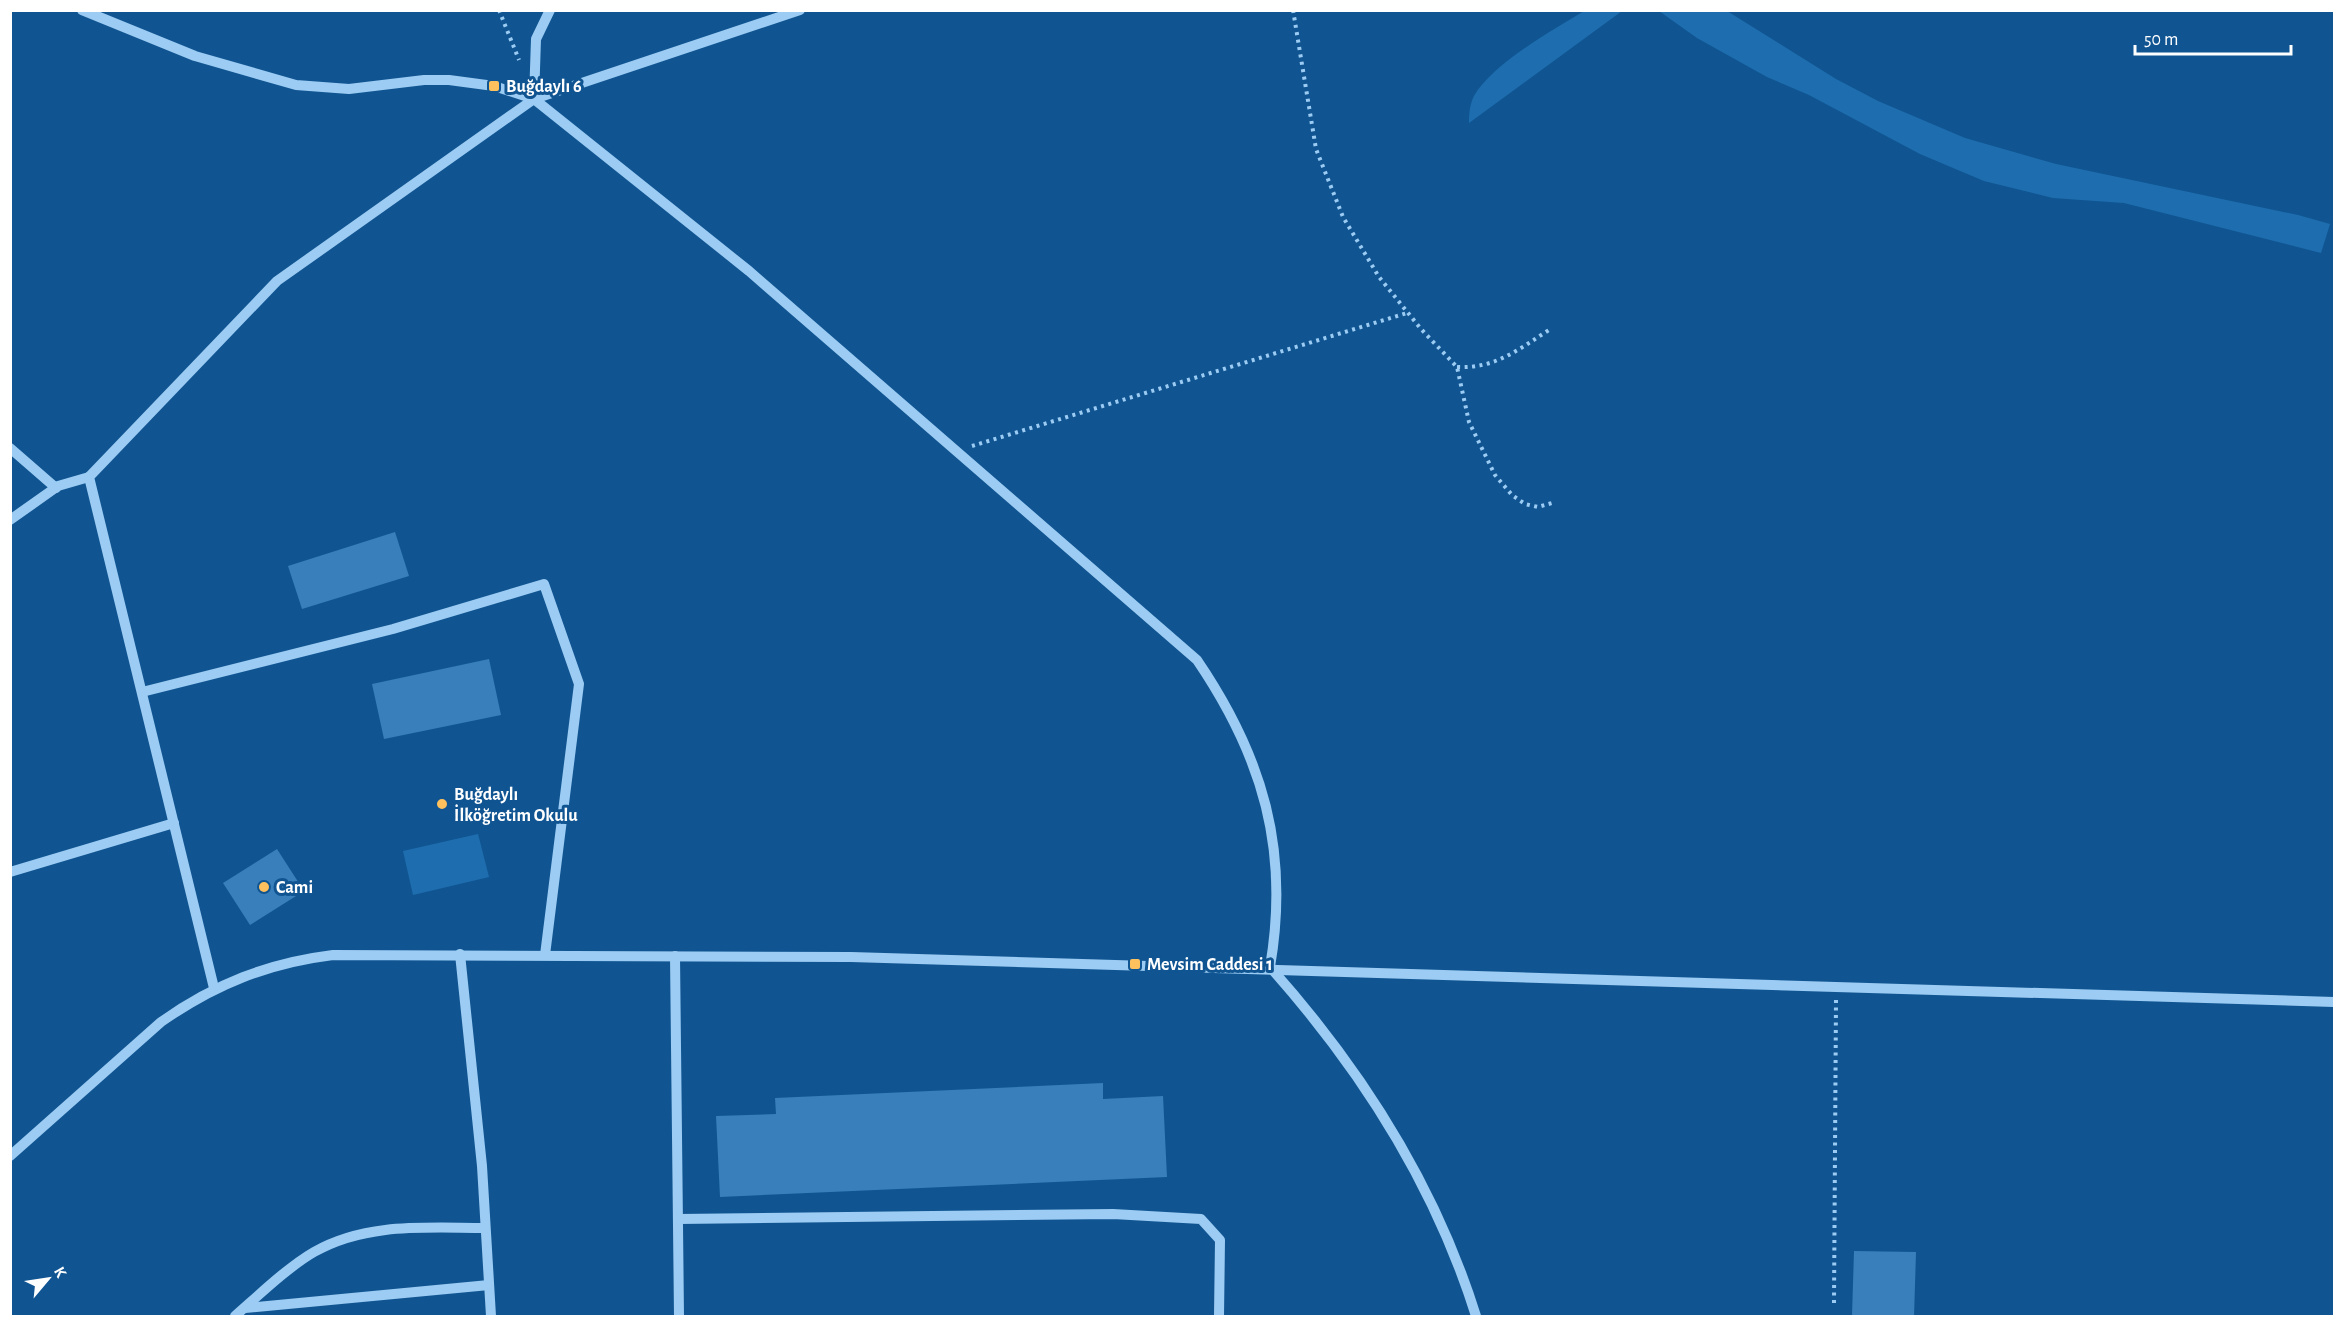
<svg xmlns="http://www.w3.org/2000/svg" width="2345" height="1327" font-family="'Alegreya Sans',sans-serif">
<style>
.green{fill:#1e6eaf}
.building{fill:#387fbb}
.lines{fill:none;stroke-linecap:round;stroke-linejoin:round}
.path{stroke:#9cccf3;stroke-width:4;stroke-dasharray:3 4.5;stroke-linecap:butt}
.minor{stroke:#9cccf3;stroke-width:10}
.poi-dot{fill:#ffc15e;stroke:#105592;stroke-width:2}
.labels{text-anchor:middle;stroke-width:6;stroke-linejoin:round;paint-order:stroke}
.poi-label{font-size:18px;font-weight:bold;fill:#fff;stroke:#105592;text-anchor:start}
</style>
<rect width="100%" height="100%" fill="#105592"/>
<g class="green">
<path d="M1586,10L1622,11L1469,123C1469,113 1470,104 1474,96C1492,64 1554,29 1586,10Z"/>
<path d="M1659,11H1727L1836,79L1878,101L1965,138L2056,164L2298,215L2330,224L2321,253L2124,203L2053,198L1984,181L1920,154L1809,95L1767,77L1697,38Z"/>
<path d="M478,834L489,877L413,895L403,851Z"/>
</g>
<g class="building">
<path d="M395,532L409,576L302,609L288,566Z"/>
<path d="M489,659L501,715L384,739L372,684Z"/>
<path d="M277,849L304,891L250,925L223,883Z"/>
<path d="M1103,1083V1099L1163,1096L1167,1177L720,1197L716,1116L776,1114L775,1098Z"/>
<path d="M1854,1251L1916,1252L1914,1316H1852Z"/>
</g>
<g class="lines">
<g class="path">
<path d="M499,10L519,60"/>
<path d="M1293,10L1316,149L1343,217L1379,277L1421,329L1457,367L1469,422L1495,475L1512,495L1525,504L1538,507L1552,503"/>
<path d="M1457,367C1495,369 1519,349 1549,330"/>
<path d="M972,446L1407,313"/>
<path d="M1834,1303L1836,1000"/>
</g>
<g class="minor">
<path d="M82,10L195,56L296,85L349,89L424,80H449L494,86L534,99L749,271L1197,660C1263,757 1290,850 1270,967C1361,1069 1435,1185 1476,1316"/>
<path d="M534,99L536,39L550,10"/>
<path d="M10,448L56,488"/>
<path d="M10,520L58,486L89,477"/>
<path d="M142,692L393,629L544,584L579,684L545,955"/>
<path d="M10,872L174,823"/>
<path d="M460,954L482,1166L491,1316"/>
<path d="M675,956L679,1316"/>
<path d="M214,988L89,477L277,281L534,99L800,10"/>
<path d="M10,1156L161,1022C215,984 268,963 333,955L851,957L2334,1002"/>
<path d="M678,1219L1113,1214L1201,1219L1220,1240L1219,1316"/>
<path d="M245,1308L489,1285"/>
<path d="M235,1316C258,1296 288,1267 314,1252C367,1222 427,1228 485,1228"/>
</g>
</g>
<g class="poi-dot">
<rect x="488" y="80" width="12" height="12" rx="3"/>
<circle cx="442" cy="804" r="6"/>
<circle cx="264" cy="887" r="6"/>
<rect x="1129" y="958" width="12" height="12" rx="3"/>
</g>
<g class="labels">
<g class="poi-label">
<text x="506" y="92">Buğdaylı 6</text>
<text x="454" y="800">Buğdaylı<tspan x="454" dy="21">İlköğretim Okulu</tspan></text>
<text x="276" y="893">Cami</text>
<text x="1147" y="970">Mevsim Caddesi 1</text>
</g>
</g>
<rect width="2345" height="1327" fill="none" stroke="#ffffff" stroke-width="24"/>
<g transform="translate(48 1279) rotate(61)" stroke="#105592" stroke-width="4.5" paint-order="stroke">
<path d="M0-4.5L10 22L0 15L-10 22Z" fill="#ffffff"/>
<text y="-9" font-size="16" font-weight="bold" text-anchor="middle" fill="#ffffff">K</text>
</g>
<path d="M2135 45v9h156v-9" fill="none" stroke="#ffffff" stroke-width="3"/>
<text x="2144" y="45" font-size="18" fill="#ffffff" stroke="#105592" stroke-width="4.5" paint-order="stroke">50 m</text>
</svg>
